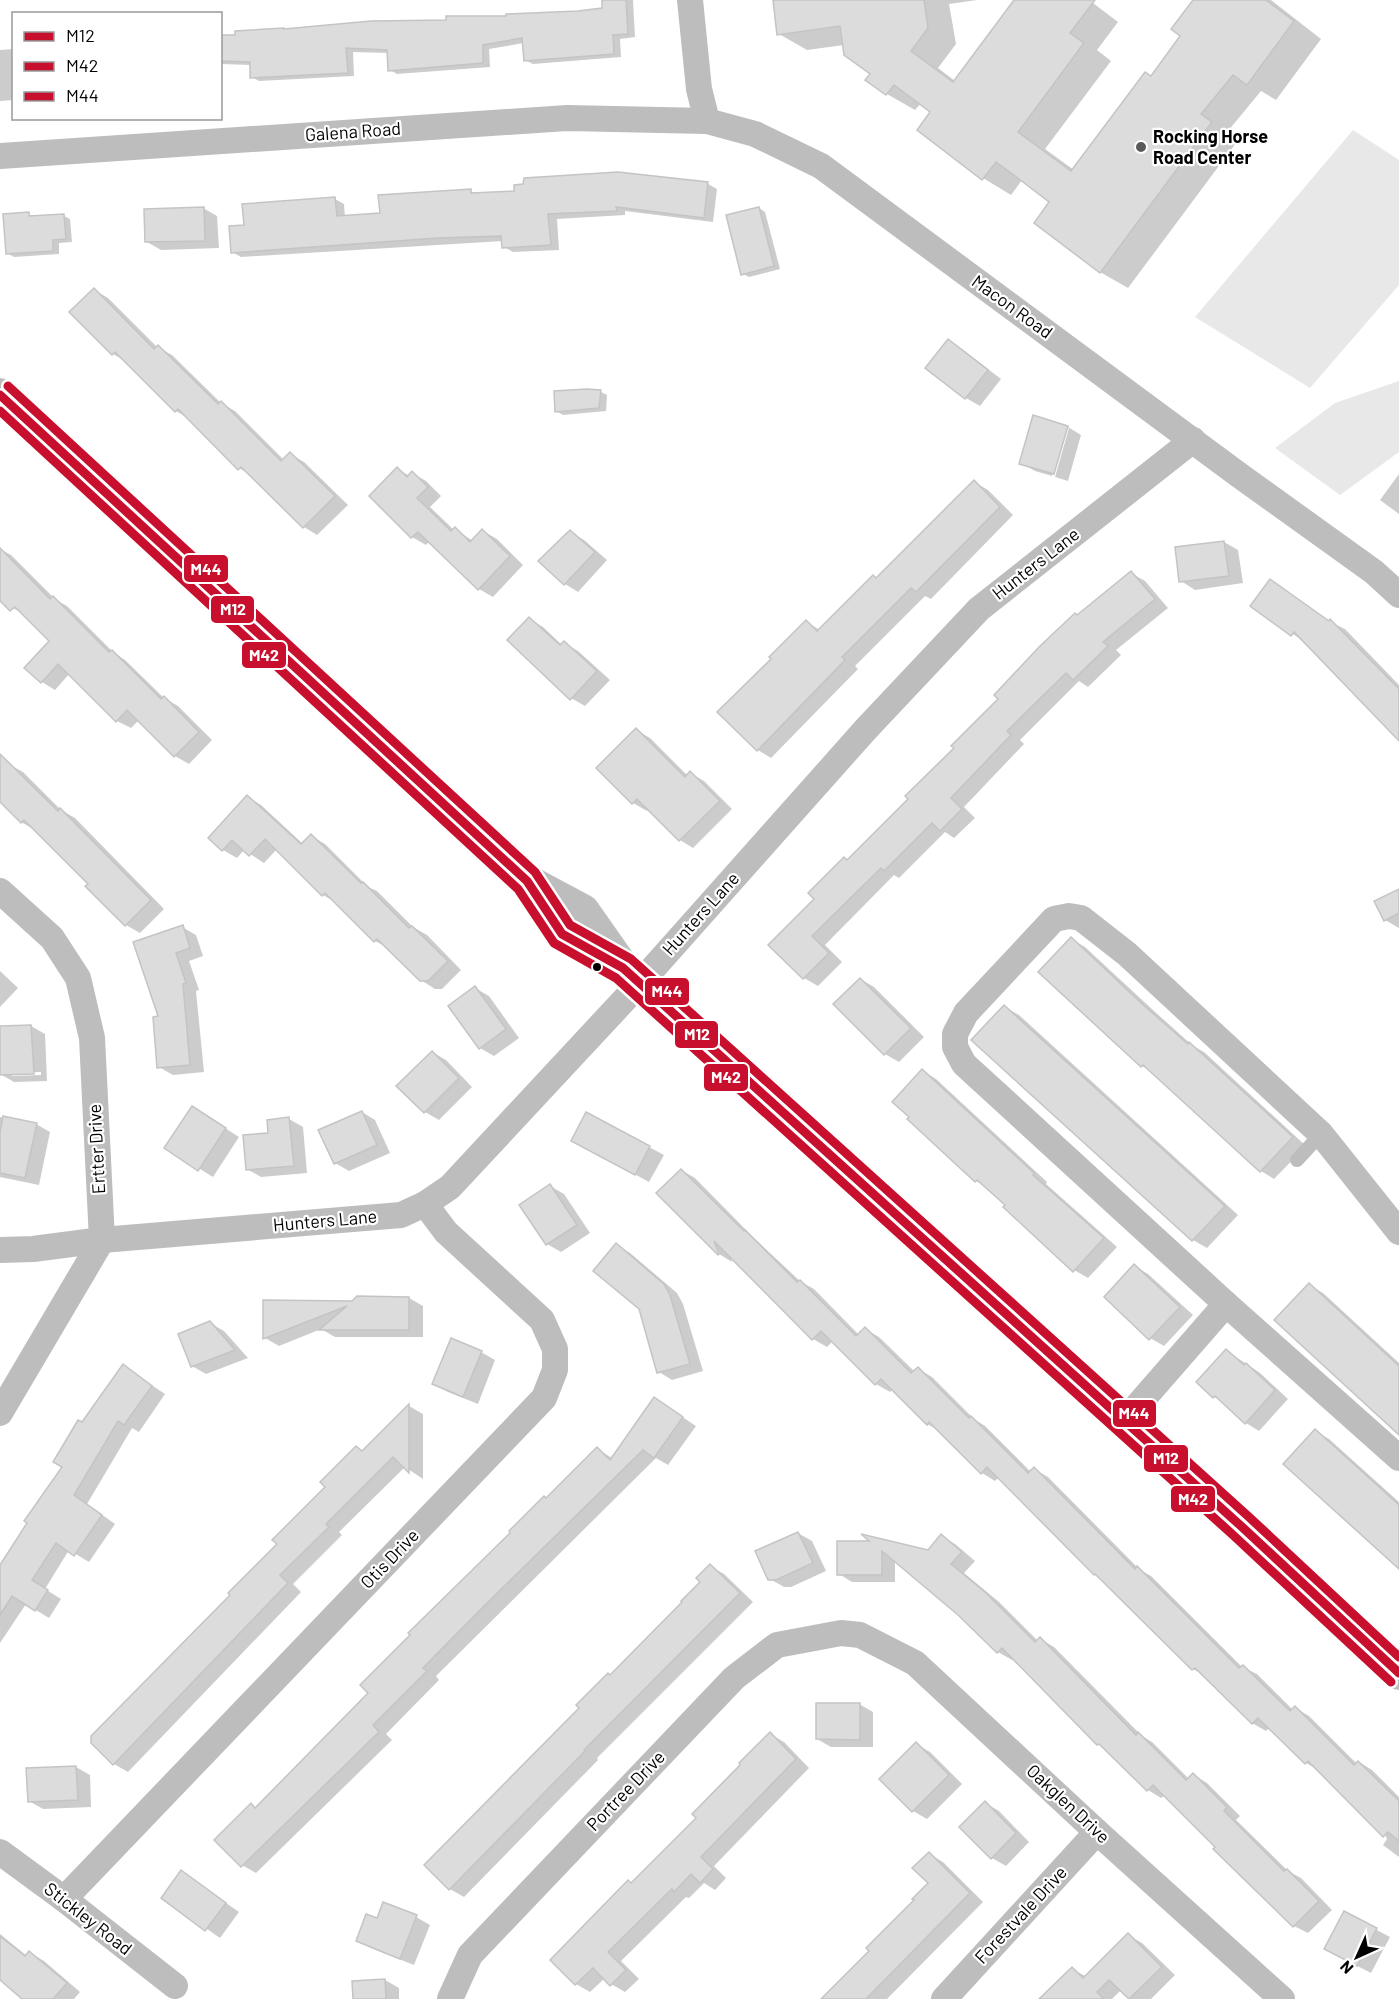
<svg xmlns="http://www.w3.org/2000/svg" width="1399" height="1999" font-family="Barlow,sans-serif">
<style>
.green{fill:#e8e8e8}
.shadow{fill:#0003;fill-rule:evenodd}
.building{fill:#dcdcdc;stroke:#c4c4c4;stroke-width:1.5}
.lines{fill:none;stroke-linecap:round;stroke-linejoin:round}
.primary-casing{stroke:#dbdbdb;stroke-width:34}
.lane{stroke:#bdbdbd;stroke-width:14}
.street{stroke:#bdbdbd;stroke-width:26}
.primary{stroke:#bdbdbd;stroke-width:33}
.bus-1-casing{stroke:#fff;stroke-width:14}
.bus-2-casing{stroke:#fff;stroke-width:14}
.bus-3-casing{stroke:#fff;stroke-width:14}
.bus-1{stroke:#c8102e;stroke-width:9}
.bus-2{stroke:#c8102e;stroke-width:9}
.bus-3{stroke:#c8102e;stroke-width:9}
.poi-dot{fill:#595959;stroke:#fff;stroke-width:2}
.bus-dot{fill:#000;stroke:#fff;stroke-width:2}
.labels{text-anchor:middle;stroke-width:4.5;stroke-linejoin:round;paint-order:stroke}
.street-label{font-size:18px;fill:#000;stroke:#fff}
.poi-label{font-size:18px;font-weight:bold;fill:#000;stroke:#fff;text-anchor:start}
.line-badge{stroke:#fff;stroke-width:2}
.badge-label{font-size:16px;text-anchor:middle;font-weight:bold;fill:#fff}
</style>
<rect width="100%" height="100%" fill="#fff"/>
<g class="green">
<path d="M1353,130L1399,160V285L1310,388L1195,317Z"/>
<path d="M1399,381V452L1340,495L1275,448L1335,403Z"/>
</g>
<g class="shadow">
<path d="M603,0H633L635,37L620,39L621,57L533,64L525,60L524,43L489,49L490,67L397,74L390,70L389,53L353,52L354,76L259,81L252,77L251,65L220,64V37L508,18L604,9Z"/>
<path d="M774,0H977L949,4L956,44L938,68L955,81L1016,0H1089L1118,22L1097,50L1111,61L1045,149L1074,170L1151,78L1182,36L1195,0H1271L1321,39L1276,100L1261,91L1228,131L1239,139L1128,288L1100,272L1051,202L1022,180L1011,195L983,178L919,130L933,112L921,103L915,110L887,94L867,79L872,74L844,45L807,50L779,34Z"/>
<path d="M14,49V100L0,101V50Z"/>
<path d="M618,174L708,184L717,189L713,222L625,211V215L557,219L559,250L513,252L504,247L503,241L241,257L232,252L245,227L335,199L344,204L345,217L381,215L470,191L477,194L515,192Z"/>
<path d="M203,208L217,216L219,248L161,250L147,242Z"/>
<path d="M759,208L765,212L780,269L749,277L743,274Z"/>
<path d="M28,214L35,217L64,216L70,219L72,242L59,243V254L14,257L7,253Z"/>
<path d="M94,290L108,298L157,347L172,355L221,403L235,411L284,460L290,454L304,462L348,505L317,535L304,527L253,476L239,468L188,418L176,411L127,362L113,354Z"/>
<path d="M948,341L962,349L1001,379L980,406L966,398L927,368Z"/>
<path d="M601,392L607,395L606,411L563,415L556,411Z"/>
<path d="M1034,417L1068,427L1081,435L1068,481L1055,477L1069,428H1066L1052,476L1035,471L1021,463Z"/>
<path d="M397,469L410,476L412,473L426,481L441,496L430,507L454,530L455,529L473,541L483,531L497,539L523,565L493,597L479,589L430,541L426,545L412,537L371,496Z"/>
<path d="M1399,474V514L1380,500Z"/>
<path d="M974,482L988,490L1013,515L931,599L925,596L855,666L858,669L771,758L758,750L773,659L806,622L820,630L874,577L877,579Z"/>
<path d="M570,532L584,540L607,560L578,592L565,584Z"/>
<path d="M1224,542L1238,550L1243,583L1195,590L1181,581Z"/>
<path d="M0,549L11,555L56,600L67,606L113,652L125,660L164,698L178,706L212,740L189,764L175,756L139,720L131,728L117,721L70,673L55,690L42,682L51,641L24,614L13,608L0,595Z"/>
<path d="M1131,573L1145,581L1168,608L1116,650L1121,655L1088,687L1079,681L1020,740L1024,744L964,807L975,818L954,838L945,832L899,878L894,875L825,945L842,962L818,986L804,978L816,899L848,861L910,799L1078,616Z"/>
<path d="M1271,581L1330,622L1345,629L1399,685V739L1306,643L1252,606Z"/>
<path d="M529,619L543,627L562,645L564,643L578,651L610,680L585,706L571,698Z"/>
<path d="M636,730L650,738L688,776L690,773L704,781L732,809L693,848L680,840L648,809L647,811L633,803Z"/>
<path d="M0,754L12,766L23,772L61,810L75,818L164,909L140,933L126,925L90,884L35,830L21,822L0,800Z"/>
<path d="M247,797L261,805L303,844L311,836L325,844L368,887L377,891L413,927L427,935L461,970L442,989H435L421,980L389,948L375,941L337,903L323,895L277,849L264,863L244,850L237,858L223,850L210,838Z"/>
<path d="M1399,891V928L1385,920Z"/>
<path d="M182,927L196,935L203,956L189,961L199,990L196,991L204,1072L173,1075L159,1067L160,1018L135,943Z"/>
<path d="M1071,939L1085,947L1154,1011L1193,1046L1204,1052L1306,1146L1274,1179L1261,1171L1154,1073L1142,1066Z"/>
<path d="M0,971L18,988L0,1007Z"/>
<path d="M860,979L874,987L924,1037L899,1062L885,1054Z"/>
<path d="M475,988L489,996L519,1038L494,1056L480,1048Z"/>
<path d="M1005,1007L1019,1015L1238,1215L1207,1248L1193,1240L973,1040Z"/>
<path d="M31,1026L45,1034L47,1081L14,1082L0,1074V1028ZM41,1072V1075L12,1076V1073Z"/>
<path d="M432,1052L446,1060L472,1087L439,1120L425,1112Z"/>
<path d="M923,1071L936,1079L1047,1182L1046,1184L1117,1247L1088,1278L1074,1270L989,1188L976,1181Z"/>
<path d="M362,1112L375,1120L390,1153L349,1171L335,1163Z"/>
<path d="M587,1114L664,1155L649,1182L587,1148Z"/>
<path d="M206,1116L239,1137L213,1177L166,1148Z"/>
<path d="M0,1117L36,1124L50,1132L39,1185L0,1177Z"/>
<path d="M289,1119L303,1127L307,1173L261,1177L247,1169L270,1134Z"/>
<path d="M681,1170L695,1178L753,1237L801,1282L814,1289L859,1335L865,1329L879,1337L915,1372L918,1369L932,1377L974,1419L985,1426L1031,1472L1034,1469L1048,1477L1140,1570L1151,1576L1242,1667L1257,1674L1293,1710L1295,1708L1309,1716L1357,1764L1359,1762L1372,1770L1399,1797V1857L1383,1845L1387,1839L1385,1835L1320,1771L1306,1763L1270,1727L1266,1731L1252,1723L1204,1675L1193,1669L999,1477L995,1481L982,1473L940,1431L927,1424L893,1389L890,1392L876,1384L833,1341L827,1347L813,1339L730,1255L732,1262L719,1254Z"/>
<path d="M550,1186L564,1194L590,1233L561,1252L547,1244Z"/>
<path d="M617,1245L630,1253L677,1293L683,1304L703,1371L672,1380L659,1372L640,1309Z"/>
<path d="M1134,1266L1148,1274L1193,1315L1164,1346L1150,1338Z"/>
<path d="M1309,1285L1323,1293L1399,1363V1431Z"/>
<path d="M409,1298L423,1306V1337H335L321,1329L279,1346L265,1338L353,1302Z"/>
<path d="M210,1323L224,1331L248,1358L206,1374L192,1366Z"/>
<path d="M1227,1351L1260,1373L1288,1399L1259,1431L1246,1423L1224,1402L1214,1397Z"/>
<path d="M481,1352L495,1360L478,1404L448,1392L434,1384Z"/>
<path d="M123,1366L165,1394L139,1432L132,1428L87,1504L115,1524L89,1562L69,1550L45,1589L61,1599L49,1618L26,1604L0,1643V1568L64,1466L82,1424Z"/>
<path d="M655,1399L696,1426L668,1465L656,1458L436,1676L439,1680L386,1734L392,1740L256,1873L242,1865L251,1805L256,1808L370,1693L512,1533L597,1449L612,1458Z"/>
<path d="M409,1406L423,1414V1479L405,1467L339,1532L342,1535L293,1584L301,1592L128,1772L114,1764L232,1595L327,1487L356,1448L364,1452Z"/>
<path d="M1315,1431L1329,1439L1399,1502V1567Z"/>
<path d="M798,1533L812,1541L826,1571L791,1587H784L770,1579Z"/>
<path d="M941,1536L955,1544L975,1561L964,1573L999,1602L1038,1641L1040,1639L1054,1647L1142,1736L1152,1742L1189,1779L1194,1775L1207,1783L1240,1816L1236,1820L1288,1871L1301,1878L1332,1910L1308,1933L1294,1926L1165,1795L1161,1798L1148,1790L1107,1749L1098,1744L1014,1657L1012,1660L998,1652L959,1613L895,1560V1582H852L839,1574L838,1542L929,1551Z"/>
<path d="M710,1566L724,1574L753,1602L597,1758L598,1760L464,1897L450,1889L426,1865L702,1582Z"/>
<path d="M859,1704L873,1712V1747H831L817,1739Z"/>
<path d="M770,1734L784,1742L809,1768L714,1866L726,1878L715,1890L704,1883L689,1898L686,1897L621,1961L639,1979L625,1992L611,1984L605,1978L590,1992L576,1984L553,1960L629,1882L632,1884L698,1818Z"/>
<path d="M916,1744L930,1752L962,1784L927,1819L913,1811Z"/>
<path d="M76,1767L90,1775L91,1807L43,1809L29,1801Z"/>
<path d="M985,1803L999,1811L1029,1842L1006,1866L992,1858Z"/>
<path d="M929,1854L943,1862L983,1902L887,1999H823L871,1951L930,1883Z"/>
<path d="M182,1872L239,1912L220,1938L163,1898Z"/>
<path d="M1345,1913L1390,1937L1371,1973L1340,1957Z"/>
<path d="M416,1917L430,1925L414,1965L371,1948L358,1941L377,1920Z"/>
<path d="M0,1934L27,1956L30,1953L44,1961L80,1992L74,1999H24L0,1978Z"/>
<path d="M1128,1935L1142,1943L1175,1975L1151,1999H1129L1121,1990L1112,1999H1041L1072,1969L1087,1977Z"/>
<path d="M385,1980L399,1988V1999H354Z"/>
</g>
<g class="building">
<path d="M602,0H626L628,34L613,35L614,54L524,61L522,38L483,45V63L388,71L387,50L346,48L348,73L250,78V62L220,61V35H235V31L284,28V29L371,21L446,20V16H506V14L578,11L602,8Z"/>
<path d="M773,0H924L928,28L911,51L953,82L1014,0H1095L1070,33L1084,43L1018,132L1071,171L1145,72L1151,76L1180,36L1171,29L1193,0H1266L1294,21L1247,85L1233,75L1201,114L1212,122L1100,273L1034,223L1049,202L1019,179L996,162L982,180L917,130L930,112L894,85L886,95L865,80L870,74L844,55L840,26L777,35Z"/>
<path d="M618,172L708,182L704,218L616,207L617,211L548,214L551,245L502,248L501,236L438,238L231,253L229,226L244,225L242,204L335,197L337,216L380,213L378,195L471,189V193L514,191V185L523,184L524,178Z"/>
<path d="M204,207L205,241L145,242L144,209Z"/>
<path d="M759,207L774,266L741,275L726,215Z"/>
<path d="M29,212V216L64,214L66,239L53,240V251L6,254L3,214Z"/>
<path d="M94,288L154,349L158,345L218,404L221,401L281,461L290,452L335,496L303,528L241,467L238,470L178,409L175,412L115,352L112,355L69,312Z"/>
<path d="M948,339L988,370L965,399L925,368Z"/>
<path d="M587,389L601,390L599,408L555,412L554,391Z"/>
<path d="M1033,415L1068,426L1054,474L1019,464Z"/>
<path d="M397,467L407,477L412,471L428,487L417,498L451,531L455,527L470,542L482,529L510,556L478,590L418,532L411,538L369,496Z"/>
<path d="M974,480L1000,507L916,592L911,588L842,657L845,660L757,751L717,712L771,659L769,657L806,620L817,631L873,575L876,578Z"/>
<path d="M570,530L595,552L564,585L538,561Z"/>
<path d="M1224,541L1229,576L1179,582L1175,547Z"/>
<path d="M0,548L50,599L53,596L109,652L112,650L161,699L164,696L199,732L174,757L127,710L116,722L58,664L41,683L24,668L49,641L15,607L10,611L0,601Z"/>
<path d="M1131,571L1155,599L1103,642L1108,646L1073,680L1066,673L1007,731L1011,735L951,798L962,809L940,831L932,823L884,871L881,868L812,936L829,953L803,979L768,945L814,899L808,893L844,857L847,860L908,799L905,796L954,748L951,746L998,699L994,695L1040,646L1075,613L1077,615Z"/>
<path d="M1270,579L1329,621L1330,619L1399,689V741L1294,632L1291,636L1250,606Z"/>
<path d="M529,617L560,645L564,641L597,671L570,700L507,640Z"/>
<path d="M636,728L685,777L690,771L720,801L679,841L637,799L632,804L596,768Z"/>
<path d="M0,754L58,811L60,808L151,900L125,926L85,886L88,884L24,820L21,823L0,802Z"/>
<path d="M247,795L301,844L311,834L361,883L363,882L409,928L412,926L448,961L428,981H420L377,939L374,942L325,893L322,896L265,839L249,856L232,840L222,851L208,838Z"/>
<path d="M1399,889V913L1384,921L1374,901Z"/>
<path d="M183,925L190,948L176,953L186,983L183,984L190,1065L157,1068L153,1017L158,1016L133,942Z"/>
<path d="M1071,937L1140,1002L1188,1044L1189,1042L1293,1137L1260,1172L1143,1065L1141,1067L1038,972Z"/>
<path d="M860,978L911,1028L884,1055L833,1004Z"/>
<path d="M475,986L506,1029L479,1049L448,1006Z"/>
<path d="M1004,1005L1225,1206L1192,1241L971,1040Z"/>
<path d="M31,1025L34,1074L0,1075V1026Z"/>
<path d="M432,1051L459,1078L424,1113L396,1086Z"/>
<path d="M922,1069L1034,1173L1033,1175L1104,1238L1073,1272L1003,1207L1005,1205L977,1180L975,1182L907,1119L909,1117L892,1102Z"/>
<path d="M192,1106L226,1128L198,1171L164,1148Z"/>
<path d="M362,1111L377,1145L334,1164L318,1130Z"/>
<path d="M586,1112L650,1146L635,1175L571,1141Z"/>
<path d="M3,1116L37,1123L25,1178L0,1173V1132Z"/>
<path d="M289,1117L294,1166L246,1170L243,1135L268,1133L267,1120Z"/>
<path d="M681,1169L744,1231L745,1230L797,1282L800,1280L856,1336L865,1327L911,1373L918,1367L969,1418L971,1416L1028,1473L1034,1467L1135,1569L1137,1566L1239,1668L1243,1665L1290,1711L1295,1706L1354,1765L1358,1761L1399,1801V1841L1388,1832L1383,1837L1308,1761L1305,1764L1258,1718L1252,1724L1195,1668L1192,1670L1095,1574L1094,1575L987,1467L981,1474L929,1422L927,1425L881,1379L875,1385L821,1331L812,1340L714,1241L719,1254L718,1255L656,1193Z"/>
<path d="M550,1184L577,1225L546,1245L519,1205Z"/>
<path d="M616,1243L664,1284L670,1295L690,1364L657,1373L639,1309L593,1271Z"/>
<path d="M1134,1264L1180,1307L1149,1340L1104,1297Z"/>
<path d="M1309,1283L1399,1366V1435L1274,1320Z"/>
<path d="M357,1296L409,1297V1330H319L347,1306L263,1339V1300L352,1301Z"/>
<path d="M210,1321L235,1350L191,1367L178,1334Z"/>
<path d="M451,1338L482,1351L463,1397L432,1384Z"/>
<path d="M1226,1349L1244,1365L1246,1363L1275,1390L1245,1424L1215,1396L1213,1398L1196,1382Z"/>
<path d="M123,1364L152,1386L124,1425L118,1421L74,1495L102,1515L74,1556L56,1543L32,1580L48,1590L35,1611L12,1596L0,1615V1565L27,1523L24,1521L62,1467L53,1462L78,1420L82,1422Z"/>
<path d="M654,1397L683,1417L654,1458L643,1450L483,1607L423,1668L427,1671L373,1725L379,1732L241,1867L214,1840L251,1803L255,1808L368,1693L360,1685L410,1635L408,1633L510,1533L509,1531L544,1496L546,1498L597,1447L610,1460Z"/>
<path d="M409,1404V1473L393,1457L326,1524L329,1527L280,1575L288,1583L113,1765L91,1743V1736L230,1595L228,1593L277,1544L272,1540L325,1487L320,1482L356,1446L362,1451Z"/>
<path d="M1315,1429L1399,1505V1569L1283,1464Z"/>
<path d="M798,1532L813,1563L776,1580H768L755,1551Z"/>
<path d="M861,1534L928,1550L941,1534L962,1552L951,1564L985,1592L1035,1642L1040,1637L1136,1735L1138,1732L1186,1780L1193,1773L1227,1807L1224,1811L1284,1871L1287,1869L1319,1901L1293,1927L1213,1849L1215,1847L1153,1785L1147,1791L1099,1744L1097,1745L1002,1648L997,1653L958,1615L882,1551V1575H837V1541H869Z"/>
<path d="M710,1564L740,1593L584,1750L585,1751L449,1890L424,1865L579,1708L576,1705L608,1673L610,1675L682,1602L681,1601L700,1582L696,1578Z"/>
<path d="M816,1703H860V1740L816,1739Z"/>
<path d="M770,1732L796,1759L701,1857L713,1869L700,1883L691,1874L674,1892L672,1889L608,1952L626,1970L610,1986L593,1968L575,1985L550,1960L628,1880L631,1883L696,1818L692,1814L740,1765L739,1763Z"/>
<path d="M916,1742L949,1775L912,1812L879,1779Z"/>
<path d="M76,1766L78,1800L28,1802L26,1768Z"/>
<path d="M985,1801L1016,1833L991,1859L959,1827Z"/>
<path d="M929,1852L970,1893L866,1999H821L869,1951L866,1948L914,1900L912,1899L928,1883L912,1868Z"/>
<path d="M181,1870L226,1903L205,1931L161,1898Z"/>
<path d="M383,1902L417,1915L400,1959L356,1941L366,1914L377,1918Z"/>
<path d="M1344,1911L1377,1928L1357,1966L1324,1949Z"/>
<path d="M1128,1933L1162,1967L1129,1999L1109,1980L1097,1992L1104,1999H1039L1072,1967L1083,1978Z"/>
<path d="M0,1936L25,1956L29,1951L67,1983L53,1999H22L0,1980Z"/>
<path d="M385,1979L386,1999H353L352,1981Z"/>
</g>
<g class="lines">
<g class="primary-casing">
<g id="primary">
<path d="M0,395L527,881L562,934L616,963"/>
<path d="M527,881L583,911L623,968L1241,1526L1399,1673"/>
</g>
</g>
<path class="lane" d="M1297,1160L1321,1134"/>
<g class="street">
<path d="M690,0L699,89L707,121L755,134L821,166L1239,475L1374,572L1399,595"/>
<path d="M0,156L567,118L707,121"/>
<path d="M0,891L52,938L78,978L92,1038L102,1240L0,1413"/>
<path d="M1399,1232L1321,1134L1127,954L1081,918L1069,916L1054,919L966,1013L955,1034V1047L964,1064L1226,1304L1399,1458"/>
<path d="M0,1250L33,1249L102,1240L401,1215L425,1204L450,1187L640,983L866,729L979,609L1193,440"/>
<path d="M1124,1421L1226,1304"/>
<path d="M0,1852L64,1899L175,1986"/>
<path d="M64,1899L544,1398L555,1370V1349L542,1320L446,1232L425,1204"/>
<path d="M450,1999L470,1955L734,1678L777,1645L841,1633L860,1635L915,1663L1097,1832L1282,1999"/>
<path d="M944,1999L1097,1832"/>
</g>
<use href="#primary" class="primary"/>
<g class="bus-1-casing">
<path id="bus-1" d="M0,395L527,881L562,934L623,968L1241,1526L1399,1673"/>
</g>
<g class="bus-2-casing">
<path id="bus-2" d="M0,411L518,889L554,943L616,978L1233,1535L1391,1682"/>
</g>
<g class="bus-3-casing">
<path id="bus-3" d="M8,386L535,872L570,925L631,959L1249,1517L1399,1657"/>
</g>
<use href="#bus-1" class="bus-1"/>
<use href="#bus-2" class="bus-2"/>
<use href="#bus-3" class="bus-3"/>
</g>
<circle class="poi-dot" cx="1141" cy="147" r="6"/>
<circle class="bus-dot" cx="597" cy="967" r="5"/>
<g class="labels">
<g class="street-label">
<text transform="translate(353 132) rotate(-4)" y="6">Galena Road</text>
<text transform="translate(1012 307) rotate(36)" y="6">Macon Road</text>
<text transform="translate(1036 564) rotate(-38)" y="6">Hunters Lane</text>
<text transform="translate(701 914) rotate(-48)" y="6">Hunters Lane</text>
<text transform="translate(97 1149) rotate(-93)" y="6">Ertter Drive</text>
<text transform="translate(325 1221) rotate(-5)" y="6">Hunters Lane</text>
<text transform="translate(390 1559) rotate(-46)" y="6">Otis Drive</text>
<text transform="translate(626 1791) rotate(-46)" y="6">Portree Drive</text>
<text transform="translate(1068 1804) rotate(43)" y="6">Oakglen Drive</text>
<text transform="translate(1021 1915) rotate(-47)" y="6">Forestvale Drive</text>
<text transform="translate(88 1919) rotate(38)" y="6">Stickley Road</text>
</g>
<g class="poi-label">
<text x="1153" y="143">Rocking Horse<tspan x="1153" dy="21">Road Center</tspan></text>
</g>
</g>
<g class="line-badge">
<rect x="183" y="554" width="46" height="29" rx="6" fill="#c8102e"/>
<rect x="210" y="595" width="45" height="29" rx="6" fill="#c8102e"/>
<rect x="241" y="641" width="46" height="28" rx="6" fill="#c8102e"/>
<rect x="644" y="977" width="46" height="29" rx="6" fill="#c8102e"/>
<rect x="674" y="1020" width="45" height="29" rx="6" fill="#c8102e"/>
<rect x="703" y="1063" width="46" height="29" rx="6" fill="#c8102e"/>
<rect x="1112" y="1399" width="45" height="29" rx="6" fill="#c8102e"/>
<rect x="1143" y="1444" width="46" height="29" rx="6" fill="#c8102e"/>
<rect x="1170" y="1485" width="46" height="28" rx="6" fill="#c8102e"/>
</g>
<g class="badge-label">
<text x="206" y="575">M44</text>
<text x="233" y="615">M12</text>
<text x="264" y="661">M42</text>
<text x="667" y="997">M44</text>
<text x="697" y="1040">M12</text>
<text x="726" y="1083">M42</text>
<text x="1134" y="1419">M44</text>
<text x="1166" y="1464">M12</text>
<text x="1193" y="1505">M42</text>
</g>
<rect x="12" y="12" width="210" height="108" fill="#ffffff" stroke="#999999" stroke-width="1.5"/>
<rect x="24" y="32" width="30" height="9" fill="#c8102e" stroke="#999999" stroke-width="1.5"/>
<text x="66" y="42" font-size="18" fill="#000000">M12</text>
<rect x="24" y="62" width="30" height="9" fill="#c8102e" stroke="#999999" stroke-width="1.5"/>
<text x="66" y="72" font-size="18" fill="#000000">M42</text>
<rect x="24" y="92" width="30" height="9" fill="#c8102e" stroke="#999999" stroke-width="1.5"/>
<text x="66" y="102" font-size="18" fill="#000000">M44</text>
<g transform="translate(1357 1957) rotate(225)" stroke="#ffffff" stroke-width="4.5" paint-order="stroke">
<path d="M0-4.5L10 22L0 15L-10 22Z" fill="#000000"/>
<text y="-9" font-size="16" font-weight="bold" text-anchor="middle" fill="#000000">N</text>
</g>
</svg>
